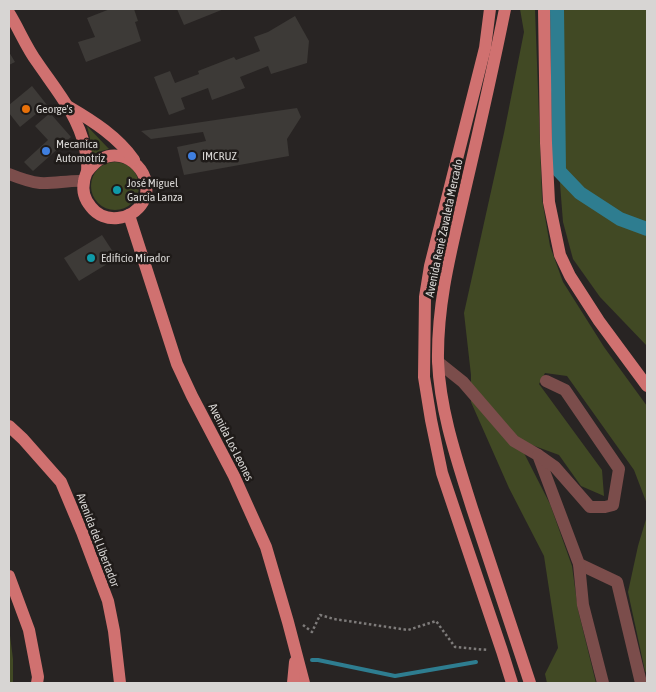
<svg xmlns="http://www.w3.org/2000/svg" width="656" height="692" font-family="'Asap Condensed',sans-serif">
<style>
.green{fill:#414924}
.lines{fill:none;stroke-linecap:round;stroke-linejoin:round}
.stream{stroke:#2e7d90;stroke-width:4}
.canal{stroke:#2e7d90;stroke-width:14}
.building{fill:#3d3a37}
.path{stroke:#7e7b7a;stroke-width:2.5;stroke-dasharray:2.5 2.5;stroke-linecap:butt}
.minor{stroke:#7b4d4b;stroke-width:12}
.major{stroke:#d07170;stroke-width:12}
.food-dot{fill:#e8710a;stroke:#1f1b19;stroke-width:2}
.shop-dot{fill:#3f7fe0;stroke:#1f1b19;stroke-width:2}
.culture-dot{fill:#0f9aa8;stroke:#1f1b19;stroke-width:2}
.labels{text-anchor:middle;stroke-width:5;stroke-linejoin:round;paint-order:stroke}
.poi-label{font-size:12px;fill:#d7d5d3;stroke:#1f1b19;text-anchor:start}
.street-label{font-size:12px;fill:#d7d5d3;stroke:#1f1b19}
</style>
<rect width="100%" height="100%" fill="#282423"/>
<g class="green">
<path d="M520,9H535L542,199L550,246L563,282L604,347L647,406V504L634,470L567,376L545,373L539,384L602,470L604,496L581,486L559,455L532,445L524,453L550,504L572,566L578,610L596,683H547L545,674L558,648L544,556L509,488L471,402V375L464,313L504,133L524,32Z"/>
<path d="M557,9H647V346L600,297L573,259L563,222L559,171Z"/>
<path d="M87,126L109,149L98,152L91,156L90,138Z"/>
<circle cx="115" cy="186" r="24"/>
<path d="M647,516V674L645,671L628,592L638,546Z"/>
<path d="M9,628L13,659V683H9Z"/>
</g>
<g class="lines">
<path class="stream" d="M312,660H318L395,676L476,662"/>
<path class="canal" d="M557,9L559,171L580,193L620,219L647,229"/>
</g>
<g class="building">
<path d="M110,9H134L138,21L135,22L141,41L86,62L78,42L95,37L87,18Z"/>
<path d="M177,9H224L184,25Z"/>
<path d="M295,16L309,41L307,63L271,74L268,66L240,77L245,88L212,100L208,88L181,98L185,109L169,115L154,77L170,71L175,83L199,74L198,71L234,57L236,60L260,51L254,37L268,32Z"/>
<path d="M9,52L15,62L9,65Z"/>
<path d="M32,86L47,105L20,127L9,113V105Z"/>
<path d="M297,108L301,117L287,139L289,156L184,175L177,147L206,141L203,132L151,139L141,131Z"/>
<path d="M50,113L71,137L33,171L24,162L48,140L35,126Z"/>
<path d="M102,235L117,258L79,281L64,258Z"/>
</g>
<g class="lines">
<path class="path" d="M303,625L312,632L320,615L334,619L408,630L436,621L455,647L488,650"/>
<g class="minor">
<path d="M9,174C19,178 29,182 40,183C54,184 69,180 84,181"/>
<path d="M438,362L463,382L514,441L538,455L579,564L617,582L641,683"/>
<path d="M538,455L555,467L590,507H605L613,505L619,469L565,390L546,381"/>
<path d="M579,564L583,605L603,683"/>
</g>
<g class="major">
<path d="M490,9L485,48L430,266L425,297L424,377L431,420L442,473L502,651L512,683"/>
<path d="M505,9C493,69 479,130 465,190C452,247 437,301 438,361C440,411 457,460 472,508C491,566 511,625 530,683"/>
<path d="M544,9L546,143L549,202L560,255L570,276L599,321L647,386"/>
<path d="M9,13C19,29 26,47 37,62C56,90 78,115 85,148C86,155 88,164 87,171C86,175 84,178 84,182C82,191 85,200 91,207C104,224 132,221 143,202C157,176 127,145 101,159C95,162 91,167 87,172"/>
<path d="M69,107C93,121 118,137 134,160"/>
<path d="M129,215L177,364L192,396L234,476L266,547L288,622L304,683"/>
<path d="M9,426L23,439L61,482L82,532L108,601L114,631L120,683"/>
<path d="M9,576L29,630L38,677L37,683"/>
<path d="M293,683L295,662"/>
</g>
</g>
<circle class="food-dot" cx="26" cy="109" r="5"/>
<g class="shop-dot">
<circle cx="46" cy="151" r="5"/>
<circle cx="192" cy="156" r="5"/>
</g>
<g class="culture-dot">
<circle cx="117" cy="190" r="5"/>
<circle cx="91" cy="258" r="5"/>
</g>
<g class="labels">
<g class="poi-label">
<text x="36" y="113">George's</text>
<text x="56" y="148">Mecanica<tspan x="56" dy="14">Automotriz</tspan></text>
<text x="202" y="160">IMCRUZ</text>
<text x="127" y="187">José Miguel<tspan x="127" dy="14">García Lanza</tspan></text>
<text x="101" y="262">Edificio Mirador</text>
</g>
<g class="street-label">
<text transform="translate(444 228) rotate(-78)" y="4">Avenida René Zavaleta Mercado</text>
<text transform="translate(231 442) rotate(63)" y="4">Avenida Los Leones</text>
<text transform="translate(98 540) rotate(69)" y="4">Avenida del Libertador</text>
</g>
</g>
<rect width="656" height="692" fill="none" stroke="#d7d5d3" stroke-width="20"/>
</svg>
